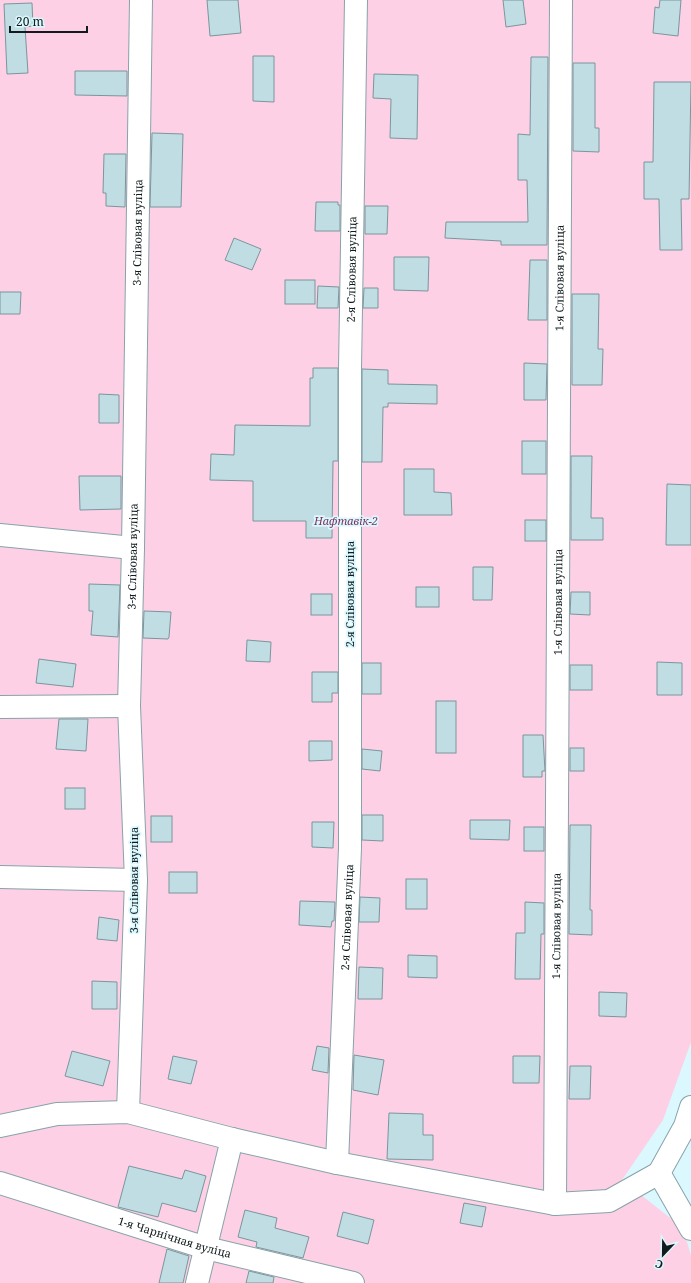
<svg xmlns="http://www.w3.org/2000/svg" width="691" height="1283" font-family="'Noto Serif',serif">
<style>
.green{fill:#fed0e5}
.building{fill:#bfdde3;stroke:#7a969c}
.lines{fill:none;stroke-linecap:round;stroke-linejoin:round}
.minor-casing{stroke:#87a3a9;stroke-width:24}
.minor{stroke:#fff;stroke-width:22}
.labels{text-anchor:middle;stroke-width:3.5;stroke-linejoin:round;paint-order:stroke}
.street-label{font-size:11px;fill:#101b1d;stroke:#daf8fe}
.park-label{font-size:11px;font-style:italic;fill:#7e315c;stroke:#daf8fe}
</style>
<rect width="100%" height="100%" fill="#daf8fe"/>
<path class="green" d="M0,0H691V1042L663,1120L622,1180L683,1228L691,1256V1283H0Z"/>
<g class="building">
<path d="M207,0H238L241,33L210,36Z"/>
<path d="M503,0H523L526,24L506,27Z"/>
<path d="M660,0H681L678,36L653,33L655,7L659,8Z"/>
<path d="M32,3L33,26L25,27L28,73L7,74L4,4Z"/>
<path d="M253,56H274V102L253,101Z"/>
<path d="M531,57H548L547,245H501V241L445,238L446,222H528L527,180H518V134L530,135Z"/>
<path d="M573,63H595V128H599V152L573,151Z"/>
<path d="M75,71H127V96L75,95Z"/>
<path d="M374,74L418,75L417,139L390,138L391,99L373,98Z"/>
<path d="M654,82H691L689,199H681L682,250H660L659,199H644V162H653Z"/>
<path d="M152,133L183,134L181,207H150Z"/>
<path d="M104,154H126L125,207L106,206V193H103Z"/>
<path d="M316,202H338V205H340V231H315Z"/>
<path d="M365,206H388L387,234H365Z"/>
<path d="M234,238L261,249L252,270L225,260Z"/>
<path d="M394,257H429L428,291L394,290Z"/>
<path d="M530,260H547V320H528Z"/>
<rect x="285" y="280" width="30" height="24"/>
<path d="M318,286L339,287L338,308H317Z"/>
<path d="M364,288H378V308H363Z"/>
<path d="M0,292H21L20,314H0Z"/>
<path d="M572,294H599L598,349H603L602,385H572Z"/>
<path d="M524,363L547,364L546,400H524Z"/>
<path d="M313,368H338V461H333L332,538H306V521H253V481L210,480L211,454L234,455L235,425L310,426V378H313Z"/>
<path d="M362,369L388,370V384L437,385V404L388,403V407H383L382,462H362Z"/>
<path d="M99,394L119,395V423H99Z"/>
<rect x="522" y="441" width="24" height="33"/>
<path d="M571,456H592L591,518H603V540H571Z"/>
<path d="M404,469H434V492L451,493L452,515H404Z"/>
<path d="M79,476H121V509L80,510Z"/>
<path d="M667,484L691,485V545H666Z"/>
<rect x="525" y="520" width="21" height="21"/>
<path d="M473,567H493L492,600H473Z"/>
<path d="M89,584L120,585L118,637L91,635L93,611H89Z"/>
<rect x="416" y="587" width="23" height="20"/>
<path d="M571,592H590V615L570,614Z"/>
<rect x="311" y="594" width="21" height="21"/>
<path d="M144,611L171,612L169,637L168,639L143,638Z"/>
<path d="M247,640L271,642L270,662L246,661Z"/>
<path d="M39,659L76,664L73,687L36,683Z"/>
<path d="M657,662L682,663V695H657Z"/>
<rect x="362" y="663" width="19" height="31"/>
<rect x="570" y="665" width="22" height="25"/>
<path d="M312,672H338V693H332V702H312Z"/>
<rect x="436" y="701" width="20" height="52"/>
<path d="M59,719H88L86,751L56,749Z"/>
<path d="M523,735H543L545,771H542V777H523Z"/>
<path d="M309,741H332V760L309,761Z"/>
<rect x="570" y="748" width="14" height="23"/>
<path d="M362,749L382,751L380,771L362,769Z"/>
<rect x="65" y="788" width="20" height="21"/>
<path d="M362,815H383V841L362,840Z"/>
<rect x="151" y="816" width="21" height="26"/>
<path d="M470,820H510L509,840L470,839Z"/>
<path d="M312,822H334L333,848L312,847Z"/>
<path d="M570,825H591L590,910H592V935L569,934Z"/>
<rect x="524" y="827" width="20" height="24"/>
<rect x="169" y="872" width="28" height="21"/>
<rect x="406" y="879" width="21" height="30"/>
<path d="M360,897L380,898L379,922H359Z"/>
<path d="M300,901L335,902L334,921H332L331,927L299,925Z"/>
<path d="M525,902L544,903V934H541L540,979H515L516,933H525Z"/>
<path d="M99,917L119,920L117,941L97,939Z"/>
<path d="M408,955L437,956V978L408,977Z"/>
<path d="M359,967L383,968L382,999H358Z"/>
<path d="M92,981L117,982V1009H92Z"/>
<path d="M599,992L627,993L626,1017L599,1016Z"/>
<path d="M317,1046L329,1048L328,1073L312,1070Z"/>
<path d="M72,1051L110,1061L103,1086L65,1076Z"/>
<path d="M354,1055L384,1060L378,1095L353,1090Z"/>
<path d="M173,1056L197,1061L191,1084L168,1079Z"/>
<path d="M513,1056H540L539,1083H513Z"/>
<path d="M570,1066H591L590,1099H569Z"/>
<path d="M389,1113L423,1114V1135H433V1160L387,1159Z"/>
<path d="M129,1166L182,1179L185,1170L206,1176L196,1212L162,1203L158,1217L118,1207Z"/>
<path d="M464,1203L486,1207L482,1227L460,1223Z"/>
<path d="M245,1210L277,1218L275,1228L309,1237L303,1258L256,1247L257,1242L238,1237Z"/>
<path d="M343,1212L374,1220L368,1244L337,1236Z"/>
<path d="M167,1249L189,1256L183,1283H159Z"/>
<path d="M249,1271L274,1277L273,1283H246Z"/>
</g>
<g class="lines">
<g class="minor-casing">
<g id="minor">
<path d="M0,535L133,548"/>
<path d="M0,707L129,706"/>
<path d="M0,877L136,880"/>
<path id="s1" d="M128,1112L136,880L129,706L133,548L141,0"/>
<path d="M0,1126L57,1114L128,1112L232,1139L337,1163L555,1204L609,1201L659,1173L685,1126L691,1107"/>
<path id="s2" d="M337,1163L350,848V369L356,0"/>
<path d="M659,1173L691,1229"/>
<path id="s3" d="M0,1183L206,1248L353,1283"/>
<path id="s4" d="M555,1204L561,0"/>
<path d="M197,1283L232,1139"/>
</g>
</g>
<use href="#minor" class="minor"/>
</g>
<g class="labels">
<g class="street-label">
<text dy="4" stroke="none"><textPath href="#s1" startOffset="880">3-я Слівовая вуліца</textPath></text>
<text dy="4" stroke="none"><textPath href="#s2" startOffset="894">2-я Слівовая вуліца</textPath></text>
<text dy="4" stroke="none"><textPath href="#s4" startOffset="926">1-я Слівовая вуліца</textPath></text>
<text dy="4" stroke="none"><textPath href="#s1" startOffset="556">3-я Слівовая вуліца</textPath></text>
<text transform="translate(350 594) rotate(-90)" y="4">2-я Слівовая вуліца</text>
<text dy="4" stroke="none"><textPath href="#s4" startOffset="602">1-я Слівовая вуліца</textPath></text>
<text transform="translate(134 880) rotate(-90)" y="4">3-я Слівовая вуліца</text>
<text dy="4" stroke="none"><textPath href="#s2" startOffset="246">2-я Слівовая вуліца</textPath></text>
<text dy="4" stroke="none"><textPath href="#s4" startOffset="278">1-я Слівовая вуліца</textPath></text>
<text dy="4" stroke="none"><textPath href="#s3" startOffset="183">1-я Чарнічная вуліца</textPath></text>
</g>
<g class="park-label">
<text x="346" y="525">Нафтавік-2</text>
</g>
</g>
<g transform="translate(663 1255) rotate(202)" stroke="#daf8fe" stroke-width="3" paint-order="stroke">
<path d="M0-3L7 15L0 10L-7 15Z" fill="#101b1d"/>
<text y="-6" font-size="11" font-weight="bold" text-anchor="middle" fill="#101b1d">С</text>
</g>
<path d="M10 26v6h77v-6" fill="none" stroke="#101b1d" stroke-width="2"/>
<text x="16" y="26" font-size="12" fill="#101b1d" stroke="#daf8fe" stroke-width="3" paint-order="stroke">20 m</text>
</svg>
